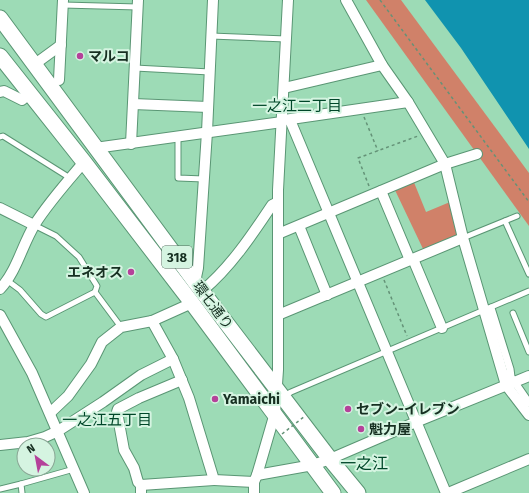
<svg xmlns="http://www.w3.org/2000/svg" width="529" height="493" font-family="'Fira Sans','Noto Sans JP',sans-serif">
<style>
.green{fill:#d08169}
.water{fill:#1093af}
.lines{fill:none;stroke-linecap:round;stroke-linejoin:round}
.service-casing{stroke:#5a9674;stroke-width:7}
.pedestrian-casing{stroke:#5a9674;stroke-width:9}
.minor-casing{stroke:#5a9674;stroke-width:12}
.primary-casing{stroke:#5a9674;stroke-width:17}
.path{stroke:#649277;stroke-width:1.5;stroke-dasharray:3 3;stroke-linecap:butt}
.service{stroke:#fff;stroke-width:5}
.pedestrian{stroke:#fff;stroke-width:7}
.minor{stroke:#fff;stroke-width:10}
.primary{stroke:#fff;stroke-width:15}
.path-bridge{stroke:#649277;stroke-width:1.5;stroke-dasharray:3 3;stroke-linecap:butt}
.poi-dot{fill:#b5419a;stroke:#d5f4e1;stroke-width:1.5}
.labels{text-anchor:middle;stroke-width:4;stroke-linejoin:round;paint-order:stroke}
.shield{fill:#d5f4e1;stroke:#4f6a5b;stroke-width:1}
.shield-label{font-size:13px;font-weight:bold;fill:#162f21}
.poi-label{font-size:14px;font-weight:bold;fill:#162f21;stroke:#d5f4e1;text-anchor:start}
.street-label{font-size:14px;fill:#162f21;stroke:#d5f4e1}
.neighbourhood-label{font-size:15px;fill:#004729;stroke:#d5f4e1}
.quarter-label{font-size:16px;fill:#004729;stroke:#d5f4e1}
</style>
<rect width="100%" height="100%" fill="#9ddbb6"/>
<g class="green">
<path d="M366,0H401L529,173V226Z"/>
<path d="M413,180L426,212L450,202L459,236L424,251L394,188Z"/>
</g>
<path class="water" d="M425,0H529V149L461,48Z"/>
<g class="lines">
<g class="service-casing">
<g id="service">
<path d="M63,5L138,7"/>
<path d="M211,36L286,39"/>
<path d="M135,68L210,72"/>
<path d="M178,136V178L204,179"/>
<path d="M0,137L3,136L70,178"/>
<path d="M505,221L529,274"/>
<path d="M34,225L56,236L79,257L97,286L95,292"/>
<path d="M463,238L517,216"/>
<path d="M8,281L20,290L41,314L46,317L95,292L121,327"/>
<path d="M513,313L529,352"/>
<path d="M284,396L291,392L529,291"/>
<path d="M0,489L21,484"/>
<path d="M22,493L21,484L74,469"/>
</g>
</g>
<g class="pedestrian-casing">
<path id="pedestrian" d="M491,308L510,369L511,377L529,403"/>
</g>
<g class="minor-casing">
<g id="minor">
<path d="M346,0L382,65L408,102L445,164L463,238L506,385L529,415"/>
<path d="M35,64L61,45"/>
<path d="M59,80L63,0"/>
<path d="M284,88L382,65"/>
<path d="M0,92L4,91L22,100L29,94"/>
<path d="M133,104L208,107"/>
<path d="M284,120L408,102"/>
<path d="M290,120L446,493"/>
<path d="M131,144L138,0"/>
<path d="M95,148L282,122"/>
<path d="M381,191L410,260"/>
<path d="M0,208L34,225"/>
<path d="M299,226L327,295"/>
<path d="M278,234L445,164L477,154"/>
<path d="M413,259L442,328"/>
<path d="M195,282L198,268L207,132L213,0"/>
<path d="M0,289C17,271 22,245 35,224C49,202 67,182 84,162"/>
<path d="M202,291C230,268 252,235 272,205L278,202"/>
<path d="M0,315L32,373L84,493"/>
<path d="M278,315L463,238"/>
<path d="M152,321L173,359L189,398L214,480L254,482"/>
<path d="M50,413L68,396L91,364L102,342L121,327L152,321L192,303"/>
<path d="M0,445L28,442L45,437L58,431L103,402L141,375L173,359"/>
<path d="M257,475L313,465L330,459L416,422L529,376"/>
<path d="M141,485L214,480"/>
<path d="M141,493V485L138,482L134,468L124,450L117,412L118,409L139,398L182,380"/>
<path d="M254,493V482L257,475L275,413L278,370V190L288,0"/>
<path d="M448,493L529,459"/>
</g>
</g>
<g class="primary-casing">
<g id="primary">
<path d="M0,18L195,282L330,459L358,493"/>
<path d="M0,56L84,162L192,303L333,493"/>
</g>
</g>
<g class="path">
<path d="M380,0L529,202"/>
<path d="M364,117L378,151"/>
<path d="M369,186L358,158L418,136"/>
<path d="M384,280L407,336"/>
</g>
<use href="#service" class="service"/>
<use href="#pedestrian" class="pedestrian"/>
<use href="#minor" class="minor"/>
<use href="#primary" class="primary"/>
<path class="path-bridge" d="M282,434L305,416"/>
</g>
<g class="poi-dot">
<circle cx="80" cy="56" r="4"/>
<circle cx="131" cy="272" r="4"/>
<circle cx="215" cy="399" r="4"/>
<circle cx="348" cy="409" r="4"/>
<circle cx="361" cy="429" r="4"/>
</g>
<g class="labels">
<rect class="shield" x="162" y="246" width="30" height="22" rx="3"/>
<g class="shield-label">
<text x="177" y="262">318</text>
</g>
<g class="poi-label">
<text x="88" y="61">マルコ</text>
<text x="123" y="277" text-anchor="end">エネオス</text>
<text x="223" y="404">Yamaichi</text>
<text x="356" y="414">セブン-イレブン</text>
<text x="369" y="434">魁力屋</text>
</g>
<g class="street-label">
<text transform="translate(213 305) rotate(53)" y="5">環七通り</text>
</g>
<g class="neighbourhood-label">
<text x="297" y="111">一之江二丁目</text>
<text x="107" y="425">一之江五丁目</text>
</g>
<g class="quarter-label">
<text x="364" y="469">一之江</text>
</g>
</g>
<g transform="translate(36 457) rotate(328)"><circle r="19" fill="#d5f4e1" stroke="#89a594"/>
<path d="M0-3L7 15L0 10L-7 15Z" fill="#b5419a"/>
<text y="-6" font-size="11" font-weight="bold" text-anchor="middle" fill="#162f21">N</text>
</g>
</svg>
